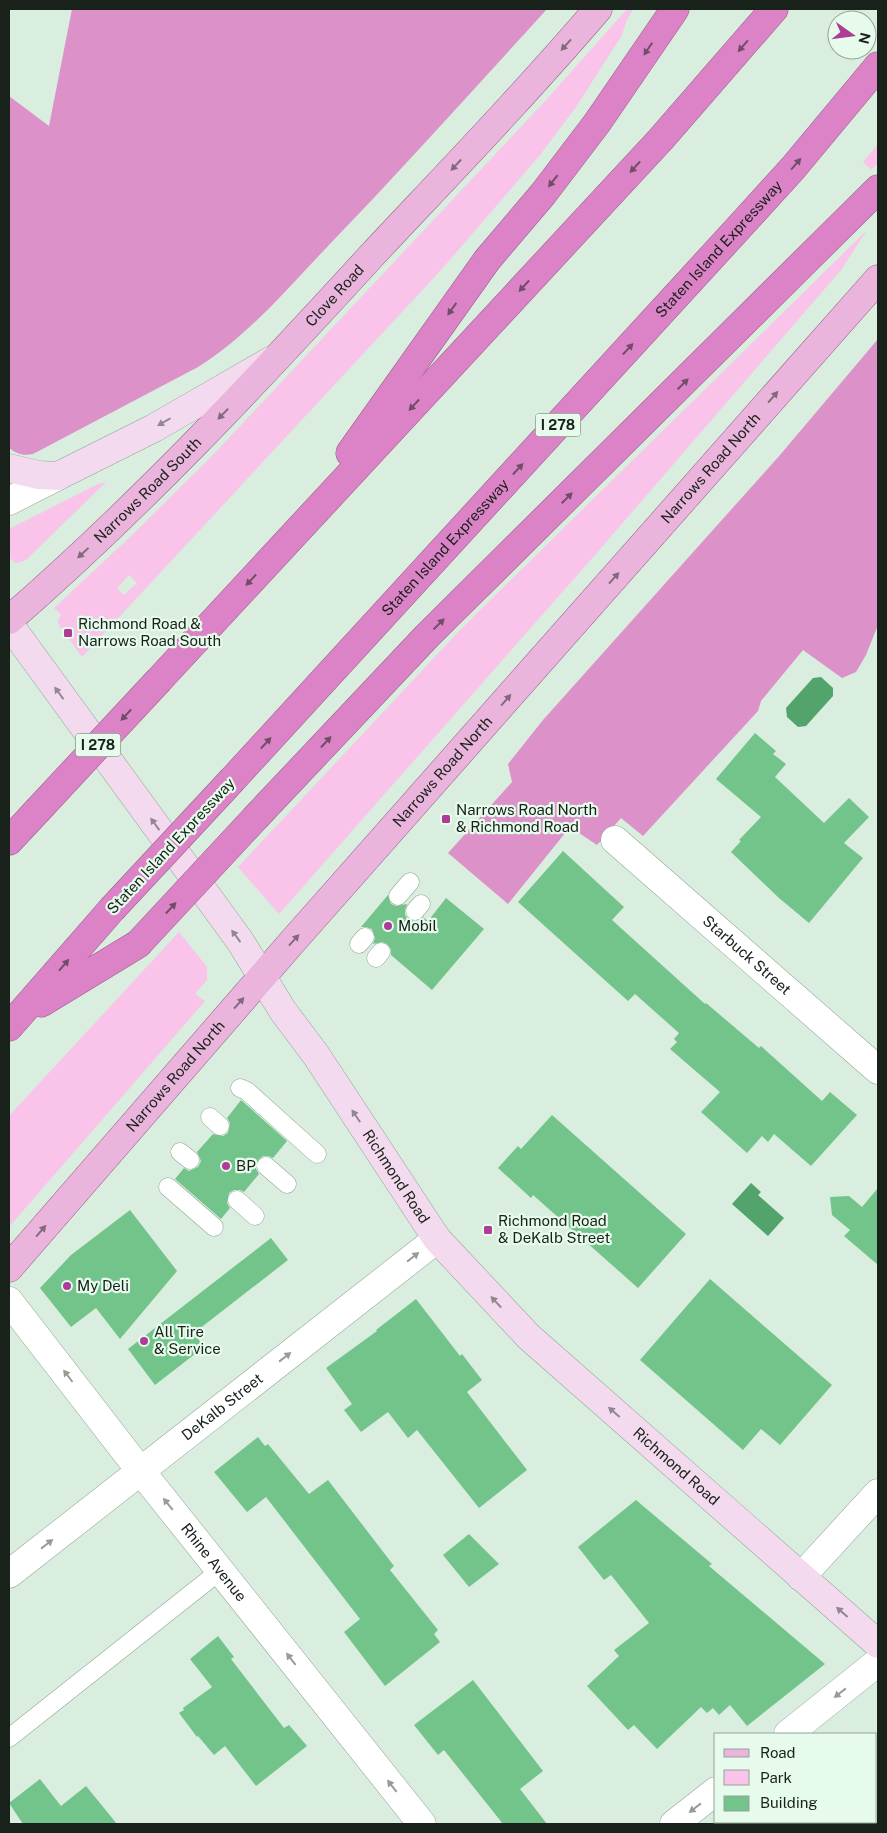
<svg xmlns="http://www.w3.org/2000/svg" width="887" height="1833" font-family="'Public Sans',sans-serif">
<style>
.green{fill:#f9c3ea;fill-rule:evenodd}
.forest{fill:#dc91c9}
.water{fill:#52a36c}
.building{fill:#73c48b}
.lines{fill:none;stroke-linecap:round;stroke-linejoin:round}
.service-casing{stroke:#91a596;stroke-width:19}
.minor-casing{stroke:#91a596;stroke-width:29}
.tertiary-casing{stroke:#91a596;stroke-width:29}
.secondary-casing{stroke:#91a596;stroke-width:29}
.primary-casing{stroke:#98608a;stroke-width:29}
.motorway-casing{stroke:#98608a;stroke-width:29}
.service{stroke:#fff;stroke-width:18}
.minor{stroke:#fff;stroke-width:28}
.tertiary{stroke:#fff;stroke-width:28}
.secondary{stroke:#f4daee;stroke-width:28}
.primary{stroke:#eab4dd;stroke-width:28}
.motorway{stroke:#dc82c6;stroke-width:28}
.motorway-bridge-casing{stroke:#98608a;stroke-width:29;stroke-linecap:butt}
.motorway-bridge{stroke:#dc82c6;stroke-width:28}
.oneway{fill:#826a7c}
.oneway2{fill:#714d68}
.oneway3{fill:#91878f}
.oneway4{fill:#989b98}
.poi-dot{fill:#ae3c97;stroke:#e6fbeb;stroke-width:2}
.labels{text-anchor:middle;stroke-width:4.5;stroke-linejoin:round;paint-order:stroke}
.shield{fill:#e6fbeb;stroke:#566259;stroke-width:1}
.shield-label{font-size:14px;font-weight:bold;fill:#19211b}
.street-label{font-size:15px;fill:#19211b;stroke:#e6fbeb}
.poi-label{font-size:15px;fill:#19211b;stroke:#e6fbeb;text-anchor:start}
</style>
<rect width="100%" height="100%" fill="#d9eede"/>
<g class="green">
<path d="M627,9H633L626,22L622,35L576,107L540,155L442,269L82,657L59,625L58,621L61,614L54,608L132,535L211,457L547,99ZM129,575L137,583L124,595L117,588Z"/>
<path d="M878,144V163L871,170L863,162Z"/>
<path d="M867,230L841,270L595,555L279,914L238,867L461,629Z"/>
<path d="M106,482L26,560L17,563L14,562L9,557V529L98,484Z"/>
<path d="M179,932L207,967V980L195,994L205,1001L9,1227V1116Z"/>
</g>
<g class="forest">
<path d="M72,9H547C475,88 403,168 328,246C288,288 248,336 198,367L33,454C23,456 17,454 9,448V96L49,126Z"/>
<path d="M878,339V625L866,655L856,672L842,678L803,650L761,701L758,711L643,836L621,818L597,845L570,827L508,904L448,853L512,782L508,764L543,720L780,455Z"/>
</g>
<g class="water">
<path d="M821,677L833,688V696L806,726L798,727L787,717L786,708L813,678Z"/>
<path d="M751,1183L761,1192L758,1195L784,1218L768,1236L732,1204Z"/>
</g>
<g class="building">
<path d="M755,733L776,751L773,754L786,764L775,777L824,823L849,798L869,817L844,843L863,858L809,923L779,898L731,852L741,841L739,840L761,817L716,779Z"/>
<path d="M563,851L624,907L612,920L705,1004L706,1003L759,1048L761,1046L822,1101L830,1092L857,1115L811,1166L774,1134L768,1142L762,1136L747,1153L701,1112L720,1092L670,1049L677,1042L674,1039L679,1033L635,994L628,1001L518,902Z"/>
<path d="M388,895L391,904L396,906L407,904L405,910V915L408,919L414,921H419L423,917L428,921L446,898L484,929L432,990L391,955V949L387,944L382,942L373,944L375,938L372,929L366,927H361Z"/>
<path d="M241,1100L287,1141L273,1158L268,1156H263L258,1160L256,1169L259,1174L244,1192L240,1190H234L229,1193L227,1203L230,1208L221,1219L175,1179L184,1168L189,1171L198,1167L201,1161L197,1152L213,1134L223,1136L228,1133L230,1123L227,1118Z"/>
<path d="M552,1115L686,1234L638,1288L533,1195L531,1198L498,1168L518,1146L521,1149Z"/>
<path d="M878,1188V1265L844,1236L850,1230L832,1215L830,1197L849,1196L862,1207Z"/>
<path d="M130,1210L177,1271L120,1339L96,1308L71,1327L40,1288L71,1255Z"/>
<path d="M271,1238L288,1260L194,1333L204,1347L155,1385L128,1349Z"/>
<path d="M710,1279L832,1385L780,1445L761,1429L743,1450L640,1360Z"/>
<path d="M416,1299L460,1356L462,1354L482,1380L467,1392L527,1470L479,1508L417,1430L408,1438L388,1412L361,1432L344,1410L352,1404L326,1368L377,1331L376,1330Z"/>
<path d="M258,1437L265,1446L268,1444L309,1494L328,1480L394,1566L390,1570L438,1630L434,1634L440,1642L385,1686L344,1632L360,1619L266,1497L247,1512L214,1472Z"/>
<path d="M636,1500L712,1564L709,1566L825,1664L747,1726L730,1705L719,1715L713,1708L707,1713L701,1707L657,1749L634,1725L628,1730L587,1686L619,1656L614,1650L649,1623L611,1575L604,1580L578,1547Z"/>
<path d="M469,1534L499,1564L469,1587L443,1555Z"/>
<path d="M218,1636L234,1657L231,1659L284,1728L289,1725L307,1746L256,1786L225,1746L214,1755L198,1736L197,1737L179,1713L184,1710L183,1708L212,1687L190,1659Z"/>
<path d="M473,1680L543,1771L520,1789L547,1824H503L444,1750L438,1755L414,1725Z"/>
<path d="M40,1779L61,1806L86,1786L117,1824H23L9,1803Z"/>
</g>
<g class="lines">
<g class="service-casing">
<g id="service">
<path d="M398,896L410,882"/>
<path d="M415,911L421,904"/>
<path d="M359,944L365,937"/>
<path d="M376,958L381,952"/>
<path d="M240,1088L247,1091L317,1154"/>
<path d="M210,1117L220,1126"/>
<path d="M180,1152L190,1160"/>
<path d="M266,1166L287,1184"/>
<path d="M168,1187L214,1227"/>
<path d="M237,1200L255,1216"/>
<path d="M9,1738L221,1570"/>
</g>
</g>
<g class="minor-casing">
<g id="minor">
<path id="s1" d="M615,840L878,1070"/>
<path id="s2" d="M9,1301L128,1455L422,1824"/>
<path id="s3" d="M9,1574L437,1239"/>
<path d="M801,1577L878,1493"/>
<path d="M788,1734L878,1662"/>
<path d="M674,1824L716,1791"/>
</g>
</g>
<g class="tertiary-casing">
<path id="tertiary" d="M9,501L58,476"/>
</g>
<g class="secondary-casing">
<g id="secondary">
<path d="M9,468L39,475L58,476L154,428L272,360"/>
<path id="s4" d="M9,624L240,941L283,1011L316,1055L437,1239L529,1337L878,1644"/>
</g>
</g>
<g class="primary-casing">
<g id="primary">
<path id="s5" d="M9,620C139,507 257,381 373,254C449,173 526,93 598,9"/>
<path id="s6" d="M9,1268L293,941L878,279"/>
</g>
</g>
<g class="motorway-casing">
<g id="motorway">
<path d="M350,453L487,260L543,194L597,123L675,9"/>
<path d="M159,680L661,139L774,9"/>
<path id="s7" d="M233,779L743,223L793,168L878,66"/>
<path d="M257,816L427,636L878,189"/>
<path d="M9,841L37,811"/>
<path d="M41,1003L138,944"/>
<path d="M9,1027L112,909"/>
</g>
</g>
<use href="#service" class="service"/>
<use href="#minor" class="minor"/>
<use href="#tertiary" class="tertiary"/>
<use href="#secondary" class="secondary"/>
<use href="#primary" class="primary"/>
<use href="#motorway" class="motorway"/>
<g class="motorway-bridge-casing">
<g id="motorway-bridge">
<path d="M37,811L159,680"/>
<path d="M112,909L233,779"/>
<path d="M138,944L257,816"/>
</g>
</g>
<use href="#motorway-bridge" class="motorway-bridge"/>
</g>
<defs><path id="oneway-solid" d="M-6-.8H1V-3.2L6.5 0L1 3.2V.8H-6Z" transform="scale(1.25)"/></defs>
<g class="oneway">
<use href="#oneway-solid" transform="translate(566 45) rotate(132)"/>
<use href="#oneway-solid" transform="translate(456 165) rotate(133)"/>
<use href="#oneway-solid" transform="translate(773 397) rotate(-49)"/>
<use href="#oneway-solid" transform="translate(223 414) rotate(134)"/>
<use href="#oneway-solid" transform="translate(83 553) rotate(137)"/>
<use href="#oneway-solid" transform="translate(614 578) rotate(-48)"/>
<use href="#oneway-solid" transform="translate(506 700) rotate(-49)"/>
<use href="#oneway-solid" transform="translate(294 940) rotate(-48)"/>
<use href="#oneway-solid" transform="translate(239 1003) rotate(-48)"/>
<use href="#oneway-solid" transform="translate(41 1231) rotate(-49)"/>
</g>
<g class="oneway2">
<use href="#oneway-solid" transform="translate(743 46) rotate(131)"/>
<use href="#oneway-solid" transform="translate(648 49) rotate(124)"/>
<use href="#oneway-solid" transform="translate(796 164) rotate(-49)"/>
<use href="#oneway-solid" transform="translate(635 167) rotate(133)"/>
<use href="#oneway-solid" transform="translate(553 181) rotate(128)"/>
<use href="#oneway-solid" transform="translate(524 286) rotate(133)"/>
<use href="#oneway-solid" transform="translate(452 309) rotate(125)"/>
<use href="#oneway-solid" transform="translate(628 349) rotate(-47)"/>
<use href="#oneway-solid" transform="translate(683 384) rotate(-45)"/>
<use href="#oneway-solid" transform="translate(414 405) rotate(133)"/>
<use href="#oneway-solid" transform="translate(518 469) rotate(-47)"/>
<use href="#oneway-solid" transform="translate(567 498) rotate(-45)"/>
<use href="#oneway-solid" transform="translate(251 580) rotate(133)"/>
<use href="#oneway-solid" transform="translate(439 624) rotate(-44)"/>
<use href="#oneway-solid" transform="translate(126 715) rotate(133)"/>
<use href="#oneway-solid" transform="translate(326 742) rotate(-47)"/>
<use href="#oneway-solid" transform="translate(266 743) rotate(-47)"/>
<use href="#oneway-solid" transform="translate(171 908) rotate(-47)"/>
<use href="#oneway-solid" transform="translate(64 965) rotate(-49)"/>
</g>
<g class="oneway3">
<use href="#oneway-solid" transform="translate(164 422) rotate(150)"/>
<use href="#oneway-solid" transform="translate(59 693) rotate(-126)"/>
<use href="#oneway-solid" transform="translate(155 824) rotate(-126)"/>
<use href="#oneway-solid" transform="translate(236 936) rotate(-126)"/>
<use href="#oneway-solid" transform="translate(356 1116) rotate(-124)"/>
<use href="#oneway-solid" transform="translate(496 1302) rotate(-133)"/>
<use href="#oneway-solid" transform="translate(614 1412) rotate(-139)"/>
<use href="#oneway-solid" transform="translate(842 1612) rotate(-139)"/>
</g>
<g class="oneway4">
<use href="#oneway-solid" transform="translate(413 1257) rotate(-38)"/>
<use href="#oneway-solid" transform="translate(285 1357) rotate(-38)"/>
<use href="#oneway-solid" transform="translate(68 1376) rotate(-127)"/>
<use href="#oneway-solid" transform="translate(168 1504) rotate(-129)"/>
<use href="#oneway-solid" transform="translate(47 1544) rotate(-38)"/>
<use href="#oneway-solid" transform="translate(291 1659) rotate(-128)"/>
<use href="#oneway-solid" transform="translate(840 1693) rotate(142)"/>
<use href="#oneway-solid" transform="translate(392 1786) rotate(-128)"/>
<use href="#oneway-solid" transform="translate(695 1808) rotate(142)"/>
</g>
<g class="poi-dot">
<rect x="63" y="628" width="10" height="10" rx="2.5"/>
<rect x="441" y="814" width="10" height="10" rx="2.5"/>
<circle cx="388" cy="926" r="5"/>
<circle cx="226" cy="1166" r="5"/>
<rect x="483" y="1225" width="10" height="10" rx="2.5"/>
<circle cx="67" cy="1286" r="5"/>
<circle cx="144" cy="1341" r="5"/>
</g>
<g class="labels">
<g class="shield">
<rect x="535.5" y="413.5" width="45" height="23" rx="4"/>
<rect x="75.5" y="733.5" width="45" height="23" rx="4"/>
</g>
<g class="shield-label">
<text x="558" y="430">I 278</text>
<text x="98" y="750">I 278</text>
</g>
<g class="street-label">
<text dy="5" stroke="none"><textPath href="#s7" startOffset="719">Staten Island Expressway</textPath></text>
<text dy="5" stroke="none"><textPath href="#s5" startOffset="460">Clove Road</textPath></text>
<text dy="5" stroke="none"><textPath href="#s6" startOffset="1064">Narrows Road North</textPath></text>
<text dy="5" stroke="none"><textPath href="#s5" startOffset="190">Narrows Road South</textPath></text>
<text dy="5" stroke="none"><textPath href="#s7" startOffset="314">Staten Island Expressway</textPath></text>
<text dy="5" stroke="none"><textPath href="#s6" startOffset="659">Narrows Road North</textPath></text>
<text transform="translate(171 846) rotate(-47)" y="5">Staten Island Expressway</text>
<text dy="5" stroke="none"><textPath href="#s1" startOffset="175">Starbuck Street</textPath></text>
<text dy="5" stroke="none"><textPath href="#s6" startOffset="254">Narrows Road North</textPath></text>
<text dy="5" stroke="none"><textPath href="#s4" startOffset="675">Richmond Road</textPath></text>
<text dy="5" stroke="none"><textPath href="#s3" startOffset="271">DeKalb Street</textPath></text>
<text dy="5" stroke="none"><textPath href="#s4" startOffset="1080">Richmond Road</textPath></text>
<text dy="5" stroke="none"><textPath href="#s2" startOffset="332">Rhine Avenue</textPath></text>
</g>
<g class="poi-label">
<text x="78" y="629">Richmond Road &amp;<tspan x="78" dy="17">Narrows Road South</tspan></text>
<text x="456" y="815">Narrows Road North<tspan x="456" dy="17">&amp; Richmond Road</tspan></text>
<text x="398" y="931">Mobil</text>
<text x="236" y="1171">BP</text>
<text x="498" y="1226">Richmond Road<tspan x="498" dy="17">&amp; DeKalb Street</tspan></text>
<text x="77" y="1291">My Deli</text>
<text x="154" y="1337">All Tire<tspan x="154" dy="17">&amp; Service</tspan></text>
</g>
</g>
<rect width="887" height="1833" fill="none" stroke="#19211b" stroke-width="20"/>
<rect x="714" y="1733" width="162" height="90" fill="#e6fbeb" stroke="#94a498"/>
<rect x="724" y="1749" width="25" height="8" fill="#eab4dd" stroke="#94a498"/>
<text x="760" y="1758" font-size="15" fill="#19211b">Road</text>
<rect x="724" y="1770" width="25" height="15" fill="#f9c3ea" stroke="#94a498"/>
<text x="760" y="1783" font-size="15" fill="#19211b">Park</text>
<rect x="724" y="1796" width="25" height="15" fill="#73c48b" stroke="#94a498"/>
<text x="760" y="1808" font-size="15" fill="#19211b">Building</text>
<g transform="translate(852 35) rotate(104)"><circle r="24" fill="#e6fbeb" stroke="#94a498"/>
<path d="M0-4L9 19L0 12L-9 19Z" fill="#ae3c97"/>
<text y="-8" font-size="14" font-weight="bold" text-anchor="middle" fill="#19211b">N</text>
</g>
</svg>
